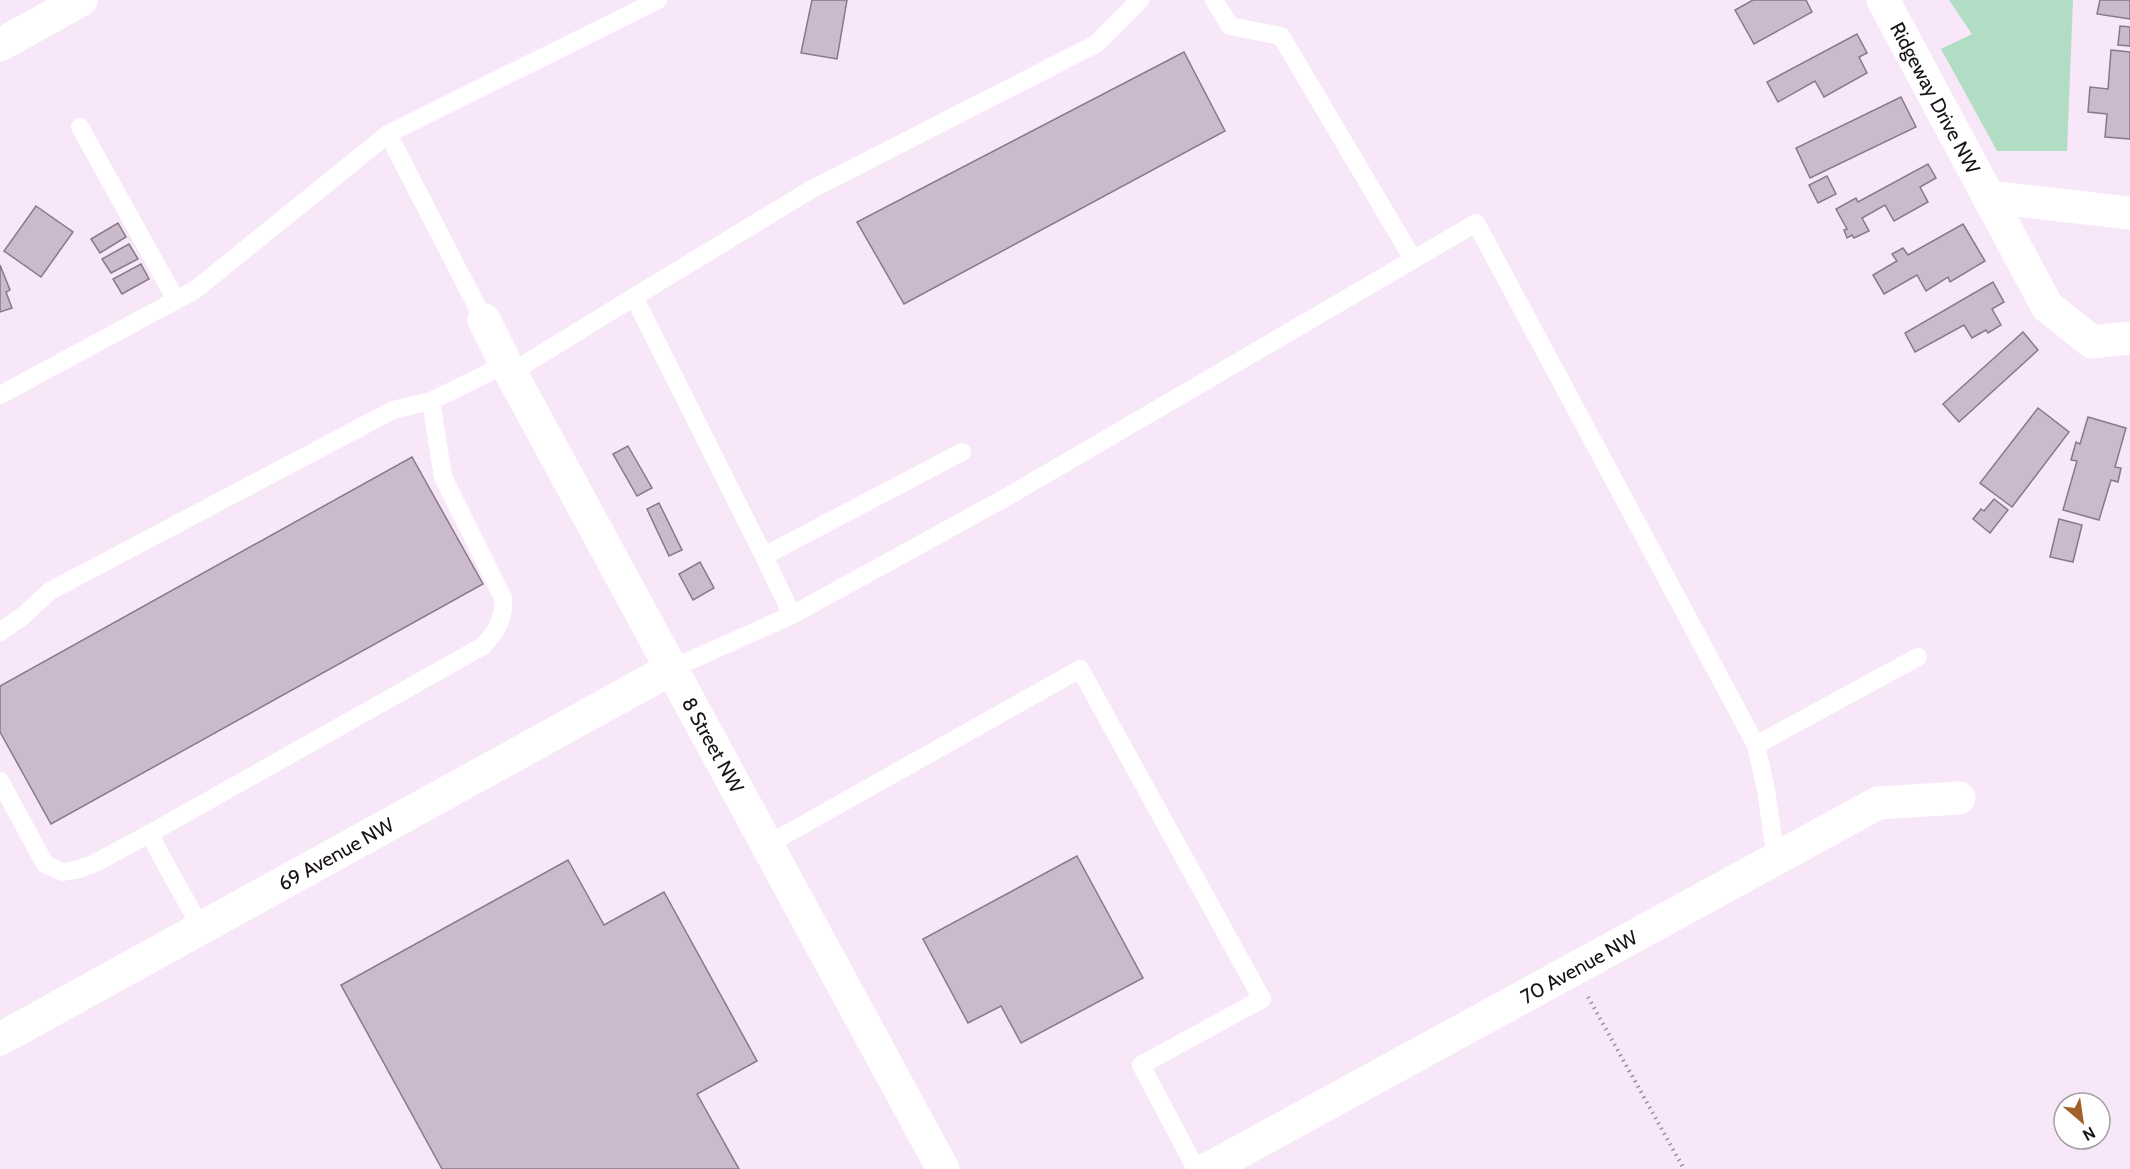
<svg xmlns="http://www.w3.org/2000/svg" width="2130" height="1169" font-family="Cabin,sans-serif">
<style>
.green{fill:#b2ddc5}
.building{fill:#cbbacb;stroke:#887888;stroke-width:1.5}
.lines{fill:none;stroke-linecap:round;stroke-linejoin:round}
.path{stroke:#9b8e9b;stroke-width:4;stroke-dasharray:1.5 4.5;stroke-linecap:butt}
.service{stroke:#fff;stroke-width:18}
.minor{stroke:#fff;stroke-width:33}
.labels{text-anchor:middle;stroke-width:5;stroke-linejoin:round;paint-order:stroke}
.street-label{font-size:20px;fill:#181218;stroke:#fff}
</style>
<rect width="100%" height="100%" fill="#f8e7f8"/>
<path class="green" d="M1949,0H2073L2067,151H1997L1941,49L1972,34Z"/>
<g class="building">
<path d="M812,0H847L837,59L801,53Z"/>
<path d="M1753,0H1806L1812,12L1754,44L1735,10Z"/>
<path d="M2100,0H2130V19L2097,14Z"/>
<path d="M2120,26L2130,27V46L2118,45Z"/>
<path d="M1857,34L1867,53L1859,57L1867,73L1824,97L1815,81L1778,102L1767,82Z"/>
<path d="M2111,50L2130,52V139L2105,137L2107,114L2088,112L2090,87L2108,89Z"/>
<path d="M1184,52L1225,131L904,304L857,222Z"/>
<path d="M1901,97L1916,127L1810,178L1796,148Z"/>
<path d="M1928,164L1936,178L1920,187L1928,202L1894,221L1885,205L1862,218L1869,231L1854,238L1852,235L1847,238L1844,230L1847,229L1836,209L1856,198L1858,202Z"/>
<path d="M1827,176L1836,194L1818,203L1809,185Z"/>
<path d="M36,206L73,232L41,277L4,251Z"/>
<path d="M118,223L126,237L100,253L91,239Z"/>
<path d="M1963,224L1985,261L1950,282L1948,277L1926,291L1917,275L1884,294L1873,275L1897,261L1892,254L1903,248L1908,255Z"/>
<path d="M129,244L138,259L111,273L102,259Z"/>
<path d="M141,264L149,279L122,294L113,279Z"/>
<path d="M0,265L10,290L6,292L12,308L0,312Z"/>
<path d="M1993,282L2004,302L1992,309L2001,325L1988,333L1986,330L1972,338L1964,325L1915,352L1905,333Z"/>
<path d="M2023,332L2038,350L1959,422L1943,404Z"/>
<path d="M2038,408L2069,432L2012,507L1980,483Z"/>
<path d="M2088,417L2126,428L2115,467L2121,468L2118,482L2111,480L2099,520L2063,510L2077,461L2071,460L2076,442L2080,444Z"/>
<path d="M628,446L652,488L637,496L613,454Z"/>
<path d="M412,457L483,584L51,824L0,732V686Z"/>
<path d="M1994,499L2008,510L1990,533L1973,519L1981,509L1984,511Z"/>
<path d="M659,503L682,550L669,556L647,509Z"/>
<path d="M2059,519L2082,525L2073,562L2050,557Z"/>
<path d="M700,562L714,588L693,600L679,574Z"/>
<path d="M1077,856L1143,978L1021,1043L1001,1006L968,1023L923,939Z"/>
<path d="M568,860L604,925L664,892L757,1061L697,1094L739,1169H442L341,985Z"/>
</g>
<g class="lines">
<path class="path" d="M1588,997L1684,1169"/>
<g class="service">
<path d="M1214,0L1230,26L1281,36L1413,259"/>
<path d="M80,127L176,300"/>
<path d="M484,320L388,134L658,0"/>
<path d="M512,372L634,297"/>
<path d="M0,395L195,290L388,134"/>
<path d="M962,452L764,556L634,297L812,189L1096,44L1140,0"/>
<path d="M792,615L1005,498L1476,223L1756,745L1766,790L1776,859"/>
<path d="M0,632L23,616L50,591L393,410L431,401"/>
<path d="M671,669L792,615L764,556"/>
<path d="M1756,745L1918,657"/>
<path d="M0,781L45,864L63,872L80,869L97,862L149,834"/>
<path d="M767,845L1080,669L1262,999L1141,1065L1196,1169"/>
<path d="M201,928L149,834L483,646C496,632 505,618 503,598L443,477L431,401L506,364"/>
</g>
<g class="minor">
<path d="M1883,0L2047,306L2092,342L2130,338"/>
<path d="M0,45L81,0"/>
<path d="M1988,197L2130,213"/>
<path d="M484,320L506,364L943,1169"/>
<path d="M0,1039L671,669"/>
<path d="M1208,1169L1878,803L1959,798"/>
</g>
</g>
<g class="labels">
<g class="street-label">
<text transform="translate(1935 98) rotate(62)" y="7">Ridgeway Drive NW</text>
<text transform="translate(713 745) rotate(61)" y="7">8 Street NW</text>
<text transform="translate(336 854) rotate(-29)" y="7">69 Avenue NW</text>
<text transform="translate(1579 967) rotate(-29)" y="7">70 Avenue NW</text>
</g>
</g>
<g transform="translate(2082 1121) rotate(151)"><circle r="28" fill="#ffffff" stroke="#a3a0a3" stroke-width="1.5"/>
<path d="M0-4.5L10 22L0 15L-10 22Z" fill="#a16229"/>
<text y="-9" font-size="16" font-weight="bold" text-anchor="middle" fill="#181218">N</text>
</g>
</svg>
